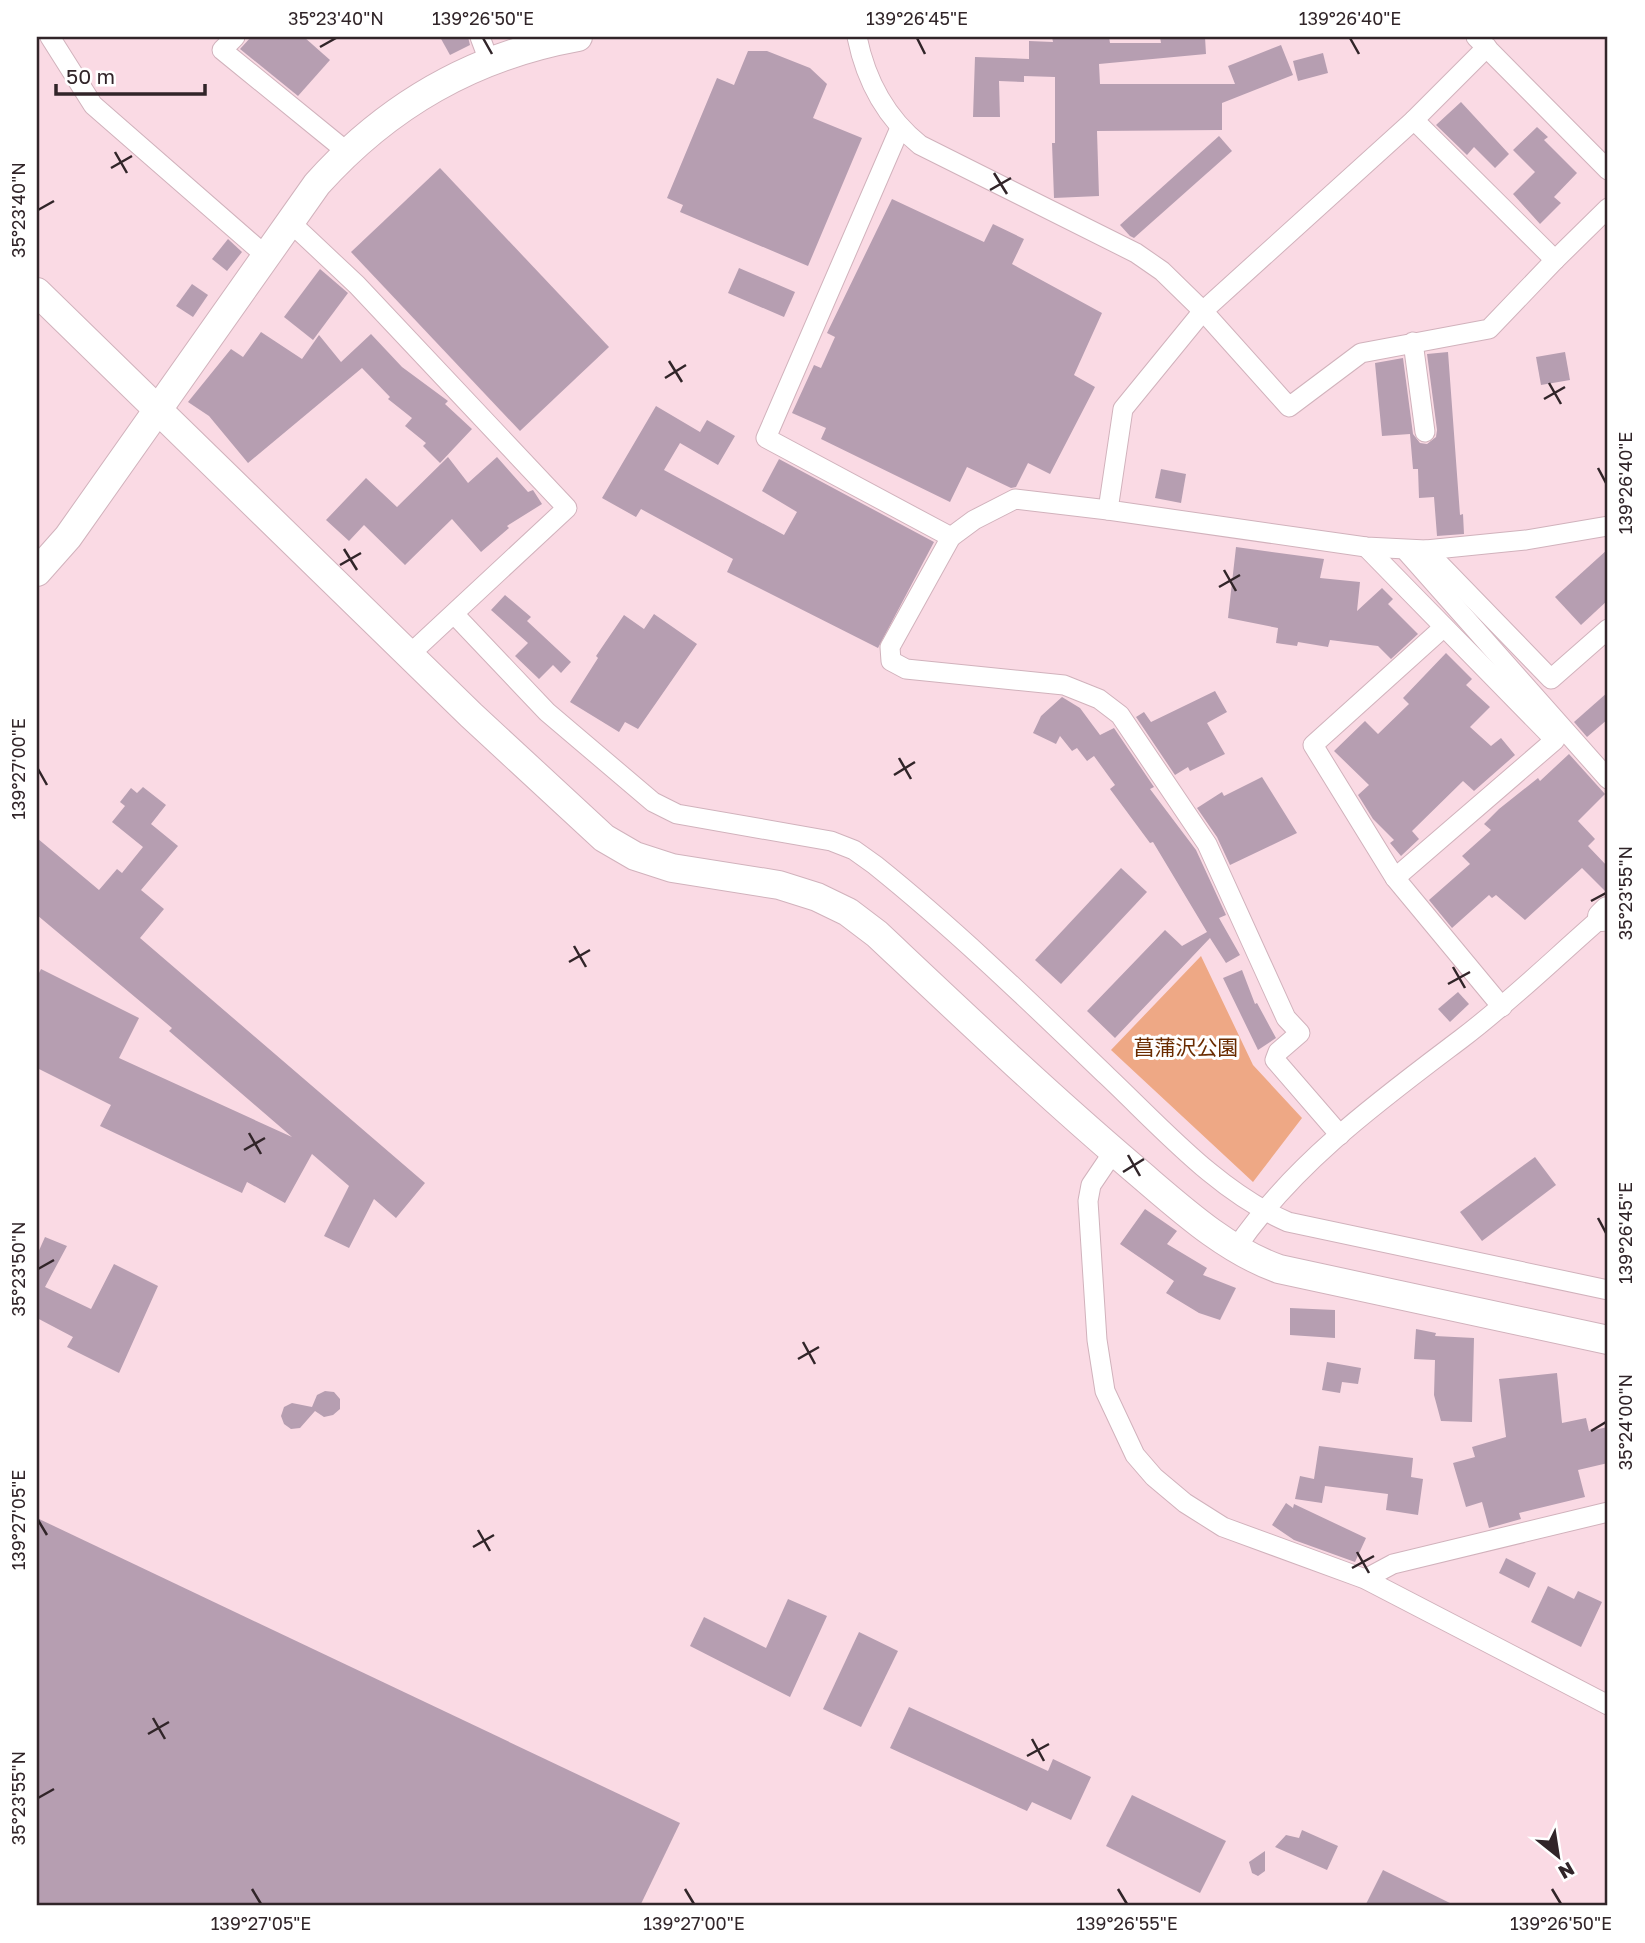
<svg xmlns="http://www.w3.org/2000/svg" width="1645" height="1943" font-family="'Golos Text','Noto Sans JP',sans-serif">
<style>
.green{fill:#eea885}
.building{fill:#b69eb1}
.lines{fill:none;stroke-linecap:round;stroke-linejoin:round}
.street-casing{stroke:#d1b2bc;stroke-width:21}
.secondary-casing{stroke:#d1b2bc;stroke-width:30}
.street{stroke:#fff;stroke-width:19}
.secondary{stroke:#fff;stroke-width:28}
.ticks{fill:none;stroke:#312529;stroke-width:2.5}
.labels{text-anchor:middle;stroke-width:6;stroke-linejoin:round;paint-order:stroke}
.park-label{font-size:21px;fill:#6a2c01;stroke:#fff}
.neatline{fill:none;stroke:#312529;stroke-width:2.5}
.ticks-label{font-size:18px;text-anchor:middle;fill:#312529}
</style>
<rect width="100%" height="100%" fill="#fadae4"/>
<path class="green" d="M1201,956L1253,1065L1302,1118L1253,1182L1111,1050Z"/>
<g class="building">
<path d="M251,37H304L330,60L298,96L240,49Z"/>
<path d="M440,37H468L470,45L450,55Z"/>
<path d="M1052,37H1109L1110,43H1161L1160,37H1205L1206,54L1099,64L1100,84H1235L1228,66L1281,45L1293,75L1222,103V130L1097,131L1099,196L1054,198L1052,143H1055V77L1024,76V82L999,81L1000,117H973L975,57L1029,59V41L1053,42Z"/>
<path d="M748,51H767L810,68L827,84L813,118L862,138L808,266L680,212L683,205L667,198L717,78L734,85Z"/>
<path d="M1323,53L1328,73L1298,81L1293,61Z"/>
<path d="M1461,102L1509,154L1495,168L1474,147L1467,155L1436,125Z"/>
<path d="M1537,127L1548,137L1544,140L1577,173L1554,197L1561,203L1540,224L1513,194L1535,172L1513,150Z"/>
<path d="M1219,136L1232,151L1134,238L1130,236L1120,225Z"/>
<path d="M440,168L609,347L520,431L351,252Z"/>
<path d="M892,199L984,242L993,224L1024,239L1012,264L1102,313L1074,375L1095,387L1050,474L1028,463L1016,487L1011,488L967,467L950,502L821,439L826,428L792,413L814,365L821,368L835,337L827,333Z"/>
<path d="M228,239L242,252L227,271L212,259Z"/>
<path d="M739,268L795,292L784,317L728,293Z"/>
<path d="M320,269L348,293L313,340L284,317Z"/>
<path d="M192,284L208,295L193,317L176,306Z"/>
<path d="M261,332L302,359L319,335L341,362L371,334L402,367L448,401L445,404L472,429L440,463L423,446L426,443L405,426L412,418L388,399L390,397L362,368L248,463L209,416L188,402L231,349L243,357Z"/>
<path d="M1448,352L1460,515L1463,514L1464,534L1437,536L1434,497L1419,498L1418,469H1413L1410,434L1382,436L1375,363L1403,358L1413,434L1420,443L1427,444L1436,437L1437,430L1427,354Z"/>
<path d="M1565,352L1570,380L1541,385L1536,357Z"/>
<path d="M656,406L700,432L707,420L735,436L718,465L680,443L664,470L784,535L797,512L762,491L779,459L934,542L878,648L727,572L733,559L641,509L636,517L602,498Z"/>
<path d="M448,457L468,483L497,457L528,492L533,490L542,504L507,526L509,528L481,552L452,519L405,565L364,525L349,541L326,520L366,478L397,507Z"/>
<path d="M1161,469L1186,474L1181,503L1155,498Z"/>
<path d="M1236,547L1324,559L1320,578L1360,582L1357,611L1382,588L1393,599L1388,604L1418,634L1391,659L1378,646L1330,640L1328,647L1298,642L1297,646L1276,643L1278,628L1228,618Z"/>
<path d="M1608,549V600L1581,625L1555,597Z"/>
<path d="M505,595L531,617L527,621L571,662L561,673L553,665L539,679L515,656L528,643L491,610Z"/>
<path d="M654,614L697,644L638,729L625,722L619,732L570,702L598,658L596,656L624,615L644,629Z"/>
<path d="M1446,653L1472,679L1466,685L1490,707L1470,727L1491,746L1501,738L1515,755L1474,791L1463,781L1412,831L1419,839L1401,856L1390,843L1394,840L1373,819L1358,795L1369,785L1334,751L1365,721L1378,734L1409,704L1403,698Z"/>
<path d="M1215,691L1227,712L1207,723L1225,754L1190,771L1188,767L1175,775L1136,717L1144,712L1151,722Z"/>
<path d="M1608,692V719L1587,737L1574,722Z"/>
<path d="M1062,697L1080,708L1100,735L1114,728L1154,787L1150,789L1196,850L1226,915L1219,918L1240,955L1226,963L1210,938L1115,1038L1087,1011L1165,930L1182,946L1207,932L1153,842L1150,843L1110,789L1115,785L1094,756L1087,761L1077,748L1072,751L1060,736L1056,744L1033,733L1041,716Z"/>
<path d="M1569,754L1605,794L1578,821L1595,839L1588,846L1608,867V894L1582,868L1525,920L1496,895L1492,898L1489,895L1452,928L1429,900L1470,864L1462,856L1491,830L1484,824L1499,809L1538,778L1540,781Z"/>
<path d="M1262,777L1297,833L1230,865L1217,837L1197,808L1222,792L1224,796Z"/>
<path d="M143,787L166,805L151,824L178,846L141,890L164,909L140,938L425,1183L396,1218L374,1199L349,1248L324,1236L349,1186L312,1154L285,1203L247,1182L242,1193L100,1126L111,1105L37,1068V977L41,969L139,1018L119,1058L292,1137L169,1031L172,1028L37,915V838L99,890L117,869L122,873L143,847L112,822L125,806L120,802L131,788L137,793Z"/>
<path d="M1121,868L1147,892L1061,984L1035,960Z"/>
<path d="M1242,970L1255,1004L1257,1003L1276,1038L1258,1050L1223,978Z"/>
<path d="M1458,992L1469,1004L1450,1022L1438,1009Z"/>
<path d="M1535,1157L1556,1185L1482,1241L1460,1212Z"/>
<path d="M1145,1209L1177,1231L1167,1244L1207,1268L1203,1275L1236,1288L1220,1320L1199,1313L1166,1293L1174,1281L1120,1244Z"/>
<path d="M45,1237L67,1246L45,1287L91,1309L114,1264L158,1286L119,1373L67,1347L73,1337L37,1318V1255Z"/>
<path d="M1290,1308L1335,1310V1338L1290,1335Z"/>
<path d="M1416,1329L1436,1333L1435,1336L1474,1338L1472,1422L1441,1421L1434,1395L1435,1360L1414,1359Z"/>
<path d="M1327,1362L1361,1368L1358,1384L1342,1382L1340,1393L1322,1390Z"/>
<path d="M1557,1373L1562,1423L1586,1418L1589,1431L1608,1427V1463L1578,1470L1585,1497L1519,1513L1521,1519L1489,1528L1482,1502L1466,1507L1453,1463L1475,1457L1472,1447L1506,1437L1499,1379Z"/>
<path d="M325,1391L334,1392L340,1399V1409L333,1415L324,1417L315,1411L300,1428L291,1429L284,1424L281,1416L284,1407L292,1403L312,1407L317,1395Z"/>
<path d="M1319,1446L1413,1458L1411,1477L1423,1479L1418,1515L1386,1510L1388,1494L1325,1486L1322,1503L1295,1499L1300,1476L1314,1479Z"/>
<path d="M1286,1503L1293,1508L1294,1504L1366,1538L1355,1562L1294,1540L1272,1525Z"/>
<path d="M37,1518L680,1823L640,1906H37Z"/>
<path d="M1506,1558L1536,1573L1529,1588L1499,1573Z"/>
<path d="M1548,1586L1574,1599L1578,1591L1602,1602L1581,1647L1531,1622Z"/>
<path d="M788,1599L827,1616L790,1697L690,1646L704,1617L766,1648Z"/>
<path d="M859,1632L898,1651L861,1727L823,1709Z"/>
<path d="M909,1707L1048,1771L1053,1759L1091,1777L1071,1820L1032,1802L1027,1811L890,1748Z"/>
<path d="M1132,1795L1226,1841L1200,1893L1106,1846Z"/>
<path d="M1302,1830L1338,1846L1327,1870L1275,1847L1286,1835L1299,1838Z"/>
<path d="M1265,1851V1871L1258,1876L1252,1873L1249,1862Z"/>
<path d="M1383,1870L1456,1906H1365Z"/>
</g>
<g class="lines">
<g class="street-casing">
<g id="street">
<path d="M50,37L93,105L266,256"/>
<path d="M235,37L222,50L346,151"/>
<path d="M480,37L489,61"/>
<path d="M857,37C866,81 885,117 920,145L1136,253L1162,271L1203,311L1123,409L1108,510L1366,547L1426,550L1551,679L1608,629"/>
<path d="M1476,37L1608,170"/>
<path d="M1487,47L1414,120L1555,260L1608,208"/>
<path d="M1414,120L1203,311L1289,407L1361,353L1489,329L1555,260"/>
<path d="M900,128L766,438L951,537L890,647L891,661L906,669L1064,685L1099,699L1120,715L1207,844L1286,1018L1300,1033L1278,1052L1275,1060L1340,1135"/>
<path d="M290,222L357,285L567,508L409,655"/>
<path d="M1413,342L1425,432"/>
<path d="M951,537L974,520L1015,499L1108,510"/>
<path d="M1366,547L1555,740L1395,878"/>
<path d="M1405,550L1608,779"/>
<path d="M1426,550L1526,540L1608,526"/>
<path d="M454,614L547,712L653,802L677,814L831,841L854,850L875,865C956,930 1032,1004 1107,1076C1162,1128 1218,1192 1288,1222L1608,1290"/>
<path d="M1444,627L1313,745L1395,878L1502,1007"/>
<path d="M1114,1151L1091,1185L1088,1201L1097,1340L1105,1391L1135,1455L1154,1477L1185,1503L1223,1527L1365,1579L1608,1705"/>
<path d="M1236,1248C1294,1163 1379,1101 1461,1039C1510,1002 1555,958 1602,917"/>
<path d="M1365,1579L1393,1564L1608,1512"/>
</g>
</g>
<g class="secondary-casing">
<g id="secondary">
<path d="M37,292L471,715L604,838L635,856L672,868L779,885L817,897L848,912L877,934C961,1013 1044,1092 1132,1167C1177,1205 1223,1249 1279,1269L1608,1340"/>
<path d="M37,572L68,537L317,184C388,105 473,56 578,37"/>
<path d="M1602,917L1608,911"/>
</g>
</g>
<use href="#street" class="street"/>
<use href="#secondary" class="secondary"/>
</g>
<path class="ticks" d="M483,38L492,54M917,38L925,54M1350,38L1359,54M320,47L336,38M115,152L127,173M111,168L132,156M994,173L1007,194M990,190L1011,178M38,210L54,201M669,361L682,382M665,378L686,365M1549,383L1561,404M1544,399L1565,387M1598,468L1606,483M344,549L357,570M340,565L361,553M1224,570L1236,591M1219,587L1240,575M899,758L911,779M38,769L47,785M894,775L915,762M1591,901L1606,893M574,946L586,967M569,962L590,950M1453,967L1465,988M1448,984L1470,972M249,1133L261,1154M244,1150L265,1138M1128,1155L1140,1176M1123,1172L1144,1159M1598,1218L1606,1233M38,1269L54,1260M803,1342L815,1364M798,1359L819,1347M1591,1431L1606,1422M38,1520L47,1535M478,1530L490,1551M473,1547L494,1535M1357,1552L1369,1573M1352,1568L1374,1556M153,1718L165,1739M148,1734L169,1722M1032,1739L1044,1761M1027,1756L1049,1744M38,1798L54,1789M252,1889L261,1904M685,1889L694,1904M1118,1889L1127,1904M1552,1889L1561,1904"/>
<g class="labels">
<g class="park-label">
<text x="1186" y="1055">菖蒲沢公園</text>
</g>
</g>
<rect width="1645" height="1943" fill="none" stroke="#ffffff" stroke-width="77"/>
<g transform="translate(1558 1856) rotate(150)" stroke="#ffffff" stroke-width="5" paint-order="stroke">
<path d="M0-5L12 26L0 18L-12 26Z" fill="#312529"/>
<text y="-10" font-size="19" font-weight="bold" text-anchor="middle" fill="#312529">N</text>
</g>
<path d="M56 84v10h149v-10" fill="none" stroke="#312529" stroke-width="3.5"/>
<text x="66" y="84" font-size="21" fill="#312529" stroke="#ffffff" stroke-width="5" paint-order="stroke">50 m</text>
<rect x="38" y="38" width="1568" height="1866" class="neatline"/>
<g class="ticks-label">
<text x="336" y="25">35°23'40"N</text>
<text x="483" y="25">139°26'50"E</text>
<text x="917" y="25">139°26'45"E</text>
<text x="1350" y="25">139°26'40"E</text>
<text transform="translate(19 210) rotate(-90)" y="6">35°23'40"N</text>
<text transform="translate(1626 483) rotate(-90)" y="6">139°26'40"E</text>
<text transform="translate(19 769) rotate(-90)" y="6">139°27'00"E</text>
<text transform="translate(1626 893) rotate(-90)" y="6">35°23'55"N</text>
<text transform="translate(1626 1233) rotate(-90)" y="6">139°26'45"E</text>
<text transform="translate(19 1269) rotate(-90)" y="6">35°23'50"N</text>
<text transform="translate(1626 1422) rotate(-90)" y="6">35°24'00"N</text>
<text transform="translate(19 1520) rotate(-90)" y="6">139°27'05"E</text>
<text transform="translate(19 1798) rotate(-90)" y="6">35°23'55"N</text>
<text x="261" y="1930">139°27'05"E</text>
<text x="694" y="1930">139°27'00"E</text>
<text x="1127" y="1930">139°26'55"E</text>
<text x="1561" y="1930">139°26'50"E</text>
</g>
</svg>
